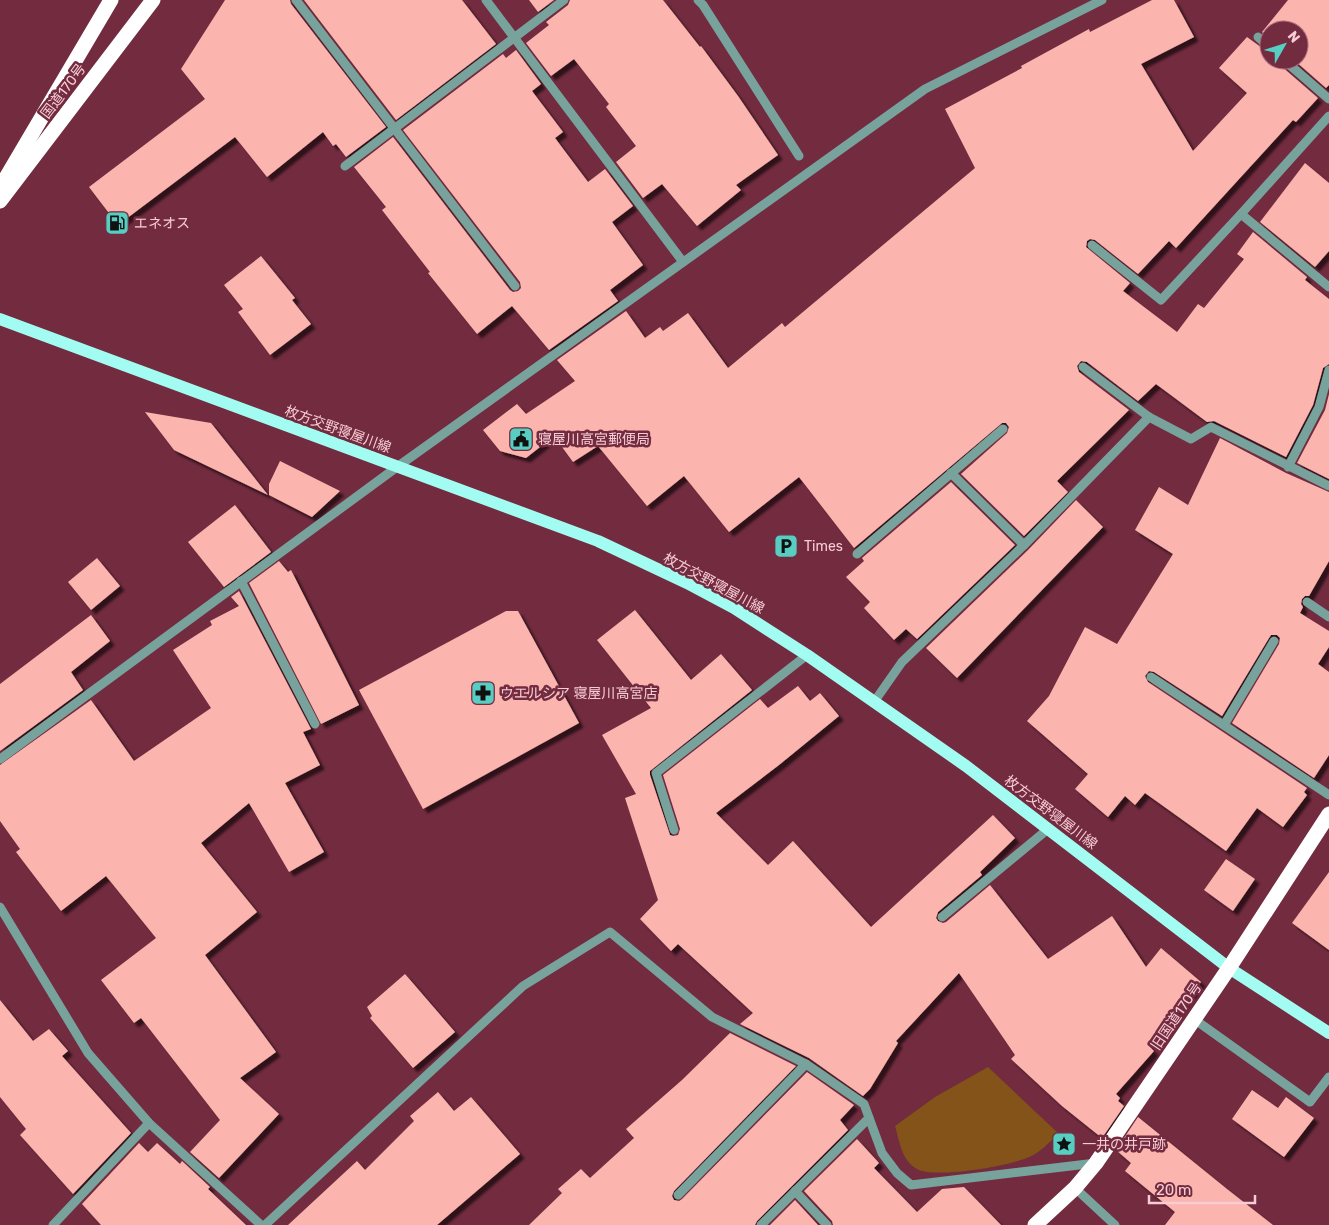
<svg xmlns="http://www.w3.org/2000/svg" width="1329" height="1225" font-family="Rubik,'Noto Sans JP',sans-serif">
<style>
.green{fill:#83531a}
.building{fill:#fbb5ae;filter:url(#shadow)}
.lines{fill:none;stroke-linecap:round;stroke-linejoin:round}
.minor{stroke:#78a29c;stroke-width:9}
.major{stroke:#a2fcf1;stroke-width:12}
.highway{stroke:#fff;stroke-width:15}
.labels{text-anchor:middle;stroke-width:5;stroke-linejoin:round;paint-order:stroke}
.street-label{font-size:14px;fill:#f8ccd4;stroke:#722b3f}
.poi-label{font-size:14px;fill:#f8ccd4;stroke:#722b3f;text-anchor:start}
</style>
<defs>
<filter id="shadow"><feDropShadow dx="4.5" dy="4.5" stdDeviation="1" flood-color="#0009"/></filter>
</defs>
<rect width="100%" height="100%" fill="#722b3f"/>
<path class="green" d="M988,1067L1059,1134C1050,1141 1040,1153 1029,1157C1010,1166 934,1179 917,1169C901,1160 900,1142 895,1126L935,1097Z"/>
<g class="building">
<path d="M225,0H290L291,4L386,127L346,157L336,144L333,146L323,132L267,177L235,137L118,225L89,187L205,99L181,69Z"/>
<path d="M304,0H462L496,44L396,120Z"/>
<path d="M529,0H554L538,12Z"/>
<path d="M570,0H663L700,47L701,46L738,96L778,155L736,185L741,190L697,226L662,184L643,198L616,162L636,146L606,107L609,104L574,59L551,76L526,43L549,25L546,22L568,5Z"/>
<path d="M1152,0H1174L1194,37L1141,64L1193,151L1247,93L1219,68L1247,37L1269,53V60H1278L1280,65L1318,98L1296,122L1293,120L1176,248L1169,241L1138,274L1095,240L1090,239L1087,241L1086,247L1130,283L1123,291L1177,332L1198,304L1204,308L1244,259L1237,254L1253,232L1307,277L1305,280L1329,299V364L1323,368L1313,405L1286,457L1214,421L1207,422L1156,384L1138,401L1087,362L1081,361L1077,366L1079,372L1129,410L1057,481L1068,492L1024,536L961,474L1007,433L1009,427L1006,423H1002L854,548L799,477L729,532L684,476L647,506L598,446L573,462L554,436L526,458L500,451L483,430L517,404L526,414L575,381L557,360L626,311L645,338L660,327L663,331L688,313L728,368L782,323L785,327L975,168L945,109L1022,68L1021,66L1089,29L1090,32Z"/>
<path d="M1288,0H1329V85L1326,88L1294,60H1299V30H1269V39L1262,32Z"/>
<path d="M516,50L541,84L532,91L563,132L555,138L588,182L605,169L633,206L612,222L643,265L610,290L618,301L549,350L512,306L477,334L428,273L430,272L382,210L386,207L354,167L393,137L510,290L513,292L518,291L521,288L520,282L403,130L503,54L506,58Z"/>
<path d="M1305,163L1329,183V251L1315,267L1260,222Z"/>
<path d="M261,256L295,298L292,300L311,324L270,355L238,312L243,309L224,285Z"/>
<path d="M1329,394V479L1297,463L1325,410Z"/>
<path d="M145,412L211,423L268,495L174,450Z"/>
<path d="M1220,438L1286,473L1329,492V561L1309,596H1305L1302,599L1301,604L1303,607L1300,613L1329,631V647L1318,664L1329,672V755L1314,778L1232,723L1279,644L1280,638L1277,635H1271L1269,638L1222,716L1154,672L1149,671L1145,676L1148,682L1307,788L1304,792L1307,795L1283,827L1257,808L1226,851L1145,793L1135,805L1125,796L1108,817L1075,789L1088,774L1027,721L1049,696L1085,627L1117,644L1173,554L1135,530L1159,487L1188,505Z"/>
<path d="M280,461L340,491L312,517L269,495V484Z"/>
<path d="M951,482L1015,545L917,639L906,629L894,640L864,608L870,602L846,577L864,561L862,558Z"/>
<path d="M1076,500L1103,527L957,678L926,648L1028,550Z"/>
<path d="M235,505L271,552L224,587L188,542Z"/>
<path d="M97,558L120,586L91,610L68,582Z"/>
<path d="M279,561L288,572L291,570L359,705L321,724L249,583Z"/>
<path d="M239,591L311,729L303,732L320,765L285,783L324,852L289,872L249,803L201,843L257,912L205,955L276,1052L240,1078L279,1114L219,1178L190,1152L220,1120L141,1018L134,1023L101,980L156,938L106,876L61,911L16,852L20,849L0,821V765L91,700L134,761L211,708L173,650L212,625L210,621L239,606L231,597Z"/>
<path d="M635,610L691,680L721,654L752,690L650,771V775L670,835L673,836L678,835L680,829L663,775L760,699L768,708L798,686L810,701L820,693L839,716L779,765L716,813L768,865L793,841L871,927L993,815L1015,838L980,872L982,875L938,912L936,918L938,921L943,923L946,922L990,885L1048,959L1112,916L1146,967L1161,948L1201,982L1148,1045L1154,1051L1116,1094L1120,1098L1118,1101L1124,1106L1102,1138L1062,1106L1011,1059L1015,1055L959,973L896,1041L898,1043L870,1089L863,1096L809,1058L740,1024L753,1013L678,944L671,951L640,919L658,900L625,798L636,794L602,735L651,708L597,640Z"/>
<path d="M506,611H518L579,723L423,809L359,690Z"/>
<path d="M91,615L110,641L71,672L83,690L0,751V684Z"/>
<path d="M1226,859L1255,879L1233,911L1204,890Z"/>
<path d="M1329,872V950L1292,923Z"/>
<path d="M405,974L455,1032L413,1068L370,1018L372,1016L367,1007Z"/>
<path d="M0,1000L33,1041L49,1029L68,1051L62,1056L131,1133L73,1194L20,1135L26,1129L0,1097Z"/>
<path d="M730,1033L796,1066L674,1191L672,1196L674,1200L679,1201L682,1199L807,1072L854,1105L840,1120L848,1130L757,1221L755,1225H529L562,1193L558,1189L581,1169L590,1178L634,1138L626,1129L682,1080Z"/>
<path d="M1252,1090L1278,1108L1286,1097L1314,1118L1284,1157L1232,1119Z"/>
<path d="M438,1092L454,1111L471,1097L520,1154L437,1225H288L357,1161L365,1170L414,1121L410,1116Z"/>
<path d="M1138,1117L1227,1189L1273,1225H1165L1175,1212L1125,1171L1131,1163L1116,1150Z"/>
<path d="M857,1139L879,1163L874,1168L917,1212L942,1189L964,1187L1001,1225H833L832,1221L804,1191Z"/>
<path d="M139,1143L148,1152L157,1143L180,1164L182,1161L210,1187L208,1189L246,1225H101L82,1204Z"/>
<path d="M795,1200L818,1225H770Z"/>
</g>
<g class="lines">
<g class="minor">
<path d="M296,0L515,286"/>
<path d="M486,0L683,262"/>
<path d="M698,0L703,5L799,156"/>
<path d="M1258,37L1269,47"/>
<path d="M1284,60L1329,99"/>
<path d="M345,166L564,0"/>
<path d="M1241,214L1329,287"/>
<path d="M1092,245L1161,300L1241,214L1329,116"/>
<path d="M1083,367L1149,417L1191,439L1211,427L1329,486"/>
<path d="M1288,467L1319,407L1329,370"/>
<path d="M951,473L1024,545"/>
<path d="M857,554L1003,429"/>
<path d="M241,581L315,724"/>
<path d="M1307,602L1329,617"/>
<path d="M1151,677L1329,795"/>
<path d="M874,702L902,662L1024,545L1149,417"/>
<path d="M1224,725L1274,641"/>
<path d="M0,759L397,467L925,89L1102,0"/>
<path d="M674,830L656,773L807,655"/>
<path d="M0,907L88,1053L149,1123L261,1225"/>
<path d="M942,917L1048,829"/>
<path d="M1194,1019L1310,1102L1329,1077"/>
<path d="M1075,1188L1115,1225"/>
<path d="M795,1191L827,1225"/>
<path d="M678,1195L806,1064"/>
<path d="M53,1225L149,1123"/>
<path d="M265,1225L523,986L610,932L712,1017L806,1064L864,1104L882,1153L897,1173L911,1185L1096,1163"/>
<path d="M761,1225L869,1118"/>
</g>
<path class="major" d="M0,319L598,541L687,583L734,608L807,655L966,766L1229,968L1329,1033"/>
<g class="highway">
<path d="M3,183L111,0"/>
<path d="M0,201L153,0"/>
<path d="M1035,1225L1075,1188L1096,1163L1229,968L1329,814"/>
</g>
</g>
<defs>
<g id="fuel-square" transform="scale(1.25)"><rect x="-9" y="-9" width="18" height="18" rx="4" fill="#57cec1" stroke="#722b3f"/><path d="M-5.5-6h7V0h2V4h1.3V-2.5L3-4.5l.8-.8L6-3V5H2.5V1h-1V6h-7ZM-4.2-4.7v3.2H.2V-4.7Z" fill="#111"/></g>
<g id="civic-square" transform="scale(1.25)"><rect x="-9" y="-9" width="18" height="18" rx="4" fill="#57cec1" stroke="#722b3f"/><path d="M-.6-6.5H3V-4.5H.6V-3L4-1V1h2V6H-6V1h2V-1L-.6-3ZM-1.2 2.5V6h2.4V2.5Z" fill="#111"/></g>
<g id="parking-square" transform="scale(1.25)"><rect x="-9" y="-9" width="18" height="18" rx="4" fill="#57cec1" stroke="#722b3f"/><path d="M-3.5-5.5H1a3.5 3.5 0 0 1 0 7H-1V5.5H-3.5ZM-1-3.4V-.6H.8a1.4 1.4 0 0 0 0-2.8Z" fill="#111"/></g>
<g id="pharmacy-square" transform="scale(1.25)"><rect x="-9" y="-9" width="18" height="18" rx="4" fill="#57cec1" stroke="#722b3f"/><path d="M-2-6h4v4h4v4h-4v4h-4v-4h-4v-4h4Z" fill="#111"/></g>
<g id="sight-square" transform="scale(1.25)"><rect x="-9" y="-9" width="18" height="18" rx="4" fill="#57cec1" stroke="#722b3f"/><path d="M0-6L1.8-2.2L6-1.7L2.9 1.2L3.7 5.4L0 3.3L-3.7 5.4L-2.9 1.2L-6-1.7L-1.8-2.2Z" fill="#111"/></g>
</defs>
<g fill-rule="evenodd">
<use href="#fuel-square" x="117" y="223"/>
<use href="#civic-square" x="521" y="439"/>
<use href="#parking-square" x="786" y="546"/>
<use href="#pharmacy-square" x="483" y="693"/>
<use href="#sight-square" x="1064" y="1144"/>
</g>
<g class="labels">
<g class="street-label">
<text transform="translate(63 91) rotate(-53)" y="5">国道170号</text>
<text transform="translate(338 429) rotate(20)" y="5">枚方交野寝屋川線</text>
<text transform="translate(714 583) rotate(28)" y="5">枚方交野寝屋川線</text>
<text transform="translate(1051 812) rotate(37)" y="5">枚方交野寝屋川線</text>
<text transform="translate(1176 1016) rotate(-56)" y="5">旧国道170号</text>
</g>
<g class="poi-label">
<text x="134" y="228">エネオス</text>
<text x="538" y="444">寝屋川高宮郵便局</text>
<text x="804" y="551">Times</text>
<text x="500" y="698">ウエルシア 寝屋川高宮店</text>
<text x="1082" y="1149">一井の井戸跡</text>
</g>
</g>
<g transform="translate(1284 45) rotate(51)"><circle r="24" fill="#722b3f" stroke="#a86b7b"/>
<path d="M0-4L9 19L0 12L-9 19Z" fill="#57cec1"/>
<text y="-8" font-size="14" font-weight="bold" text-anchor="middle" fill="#f8ccd4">N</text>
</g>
<path d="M1149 1195v8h106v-8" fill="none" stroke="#f8ccd4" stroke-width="2.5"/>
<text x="1156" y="1195" font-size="15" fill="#f8ccd4" stroke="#722b3f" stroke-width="4" paint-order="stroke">20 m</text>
</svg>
